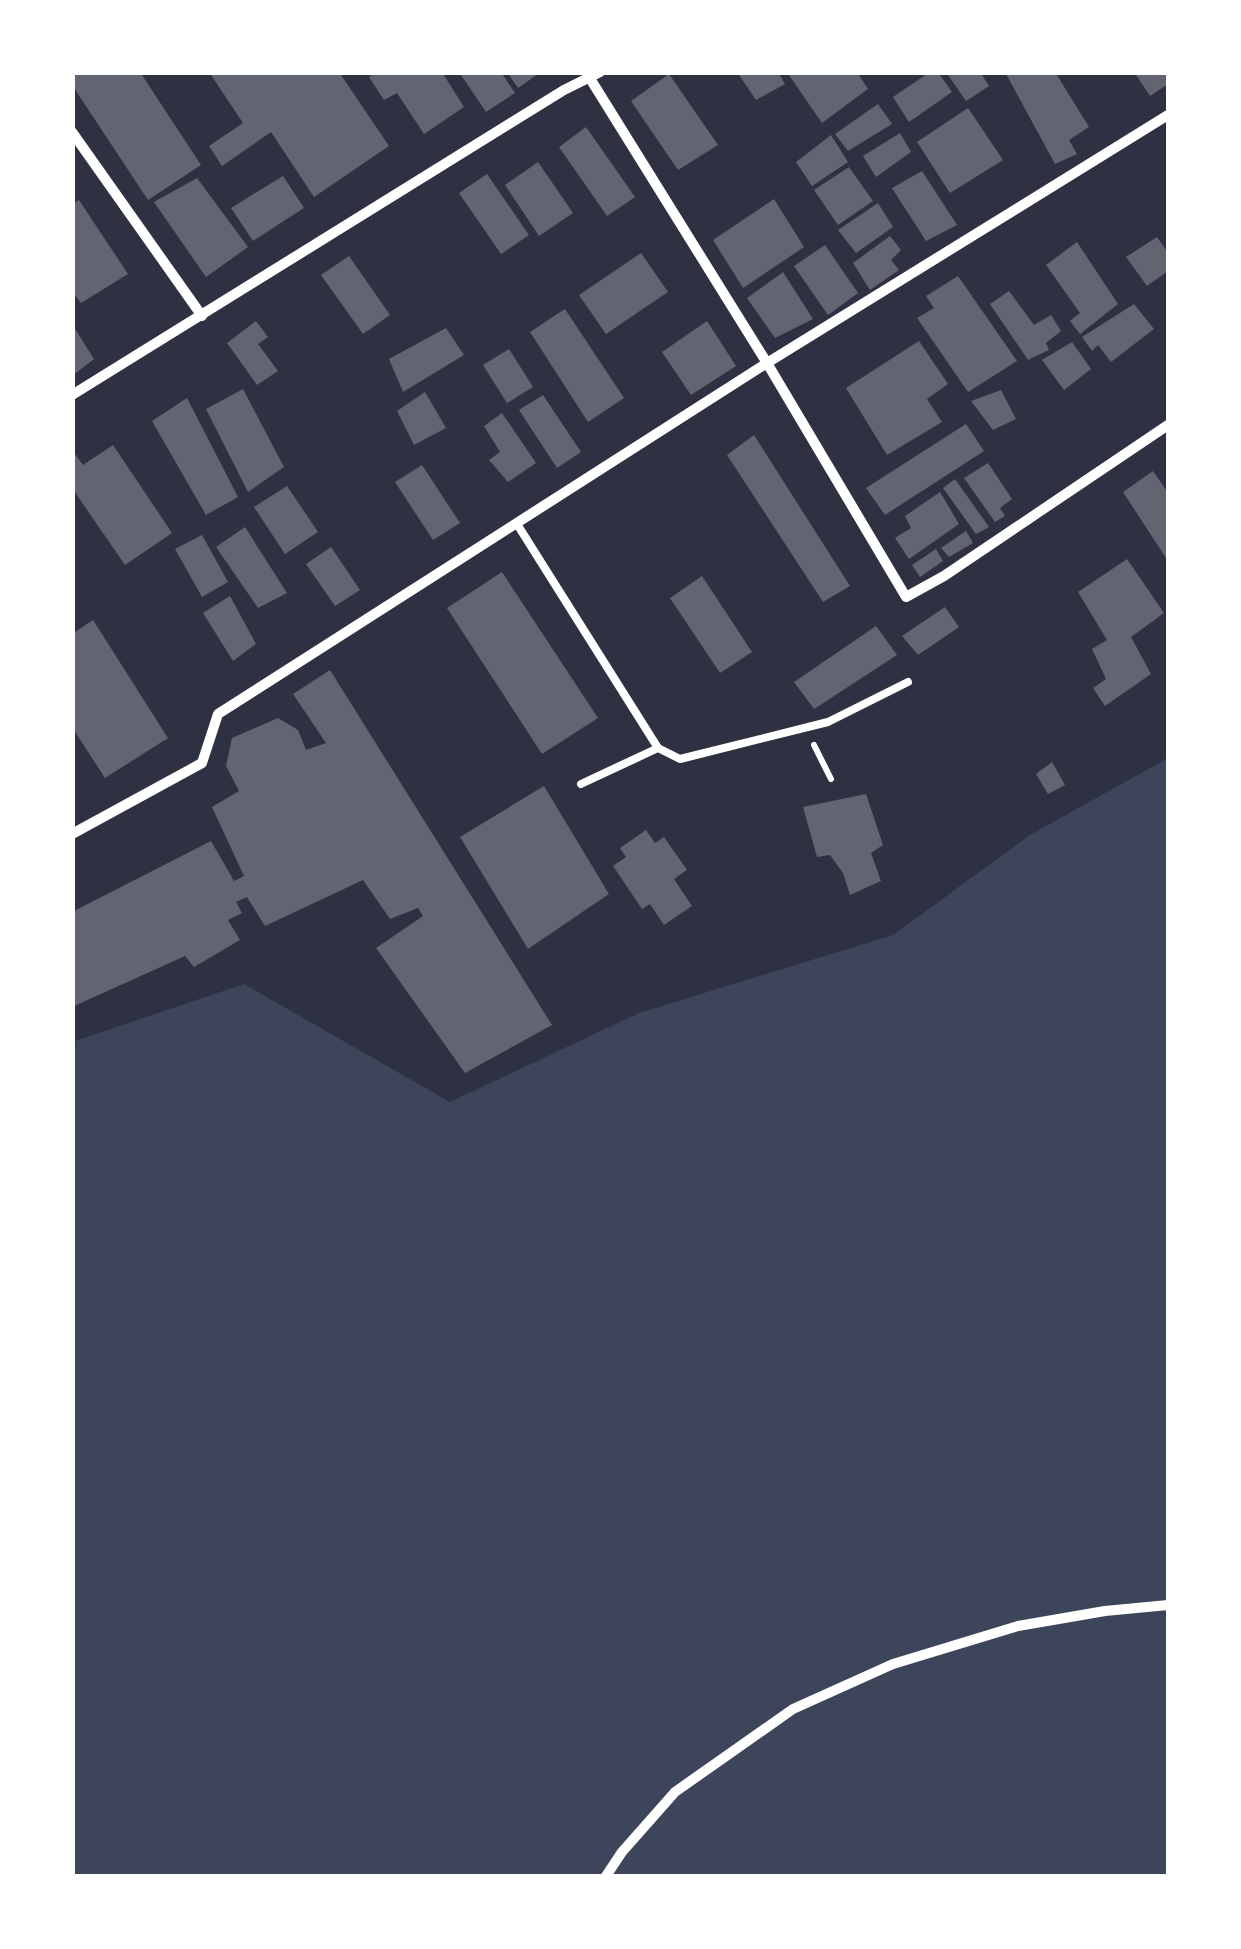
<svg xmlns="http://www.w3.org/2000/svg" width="1241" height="1949" font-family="'Source Serif 4',serif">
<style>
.green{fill:#3c4559}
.building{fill:#626471}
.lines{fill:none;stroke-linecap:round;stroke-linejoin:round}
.path{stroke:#fff;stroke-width:6}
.service{stroke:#fff;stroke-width:8}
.minor{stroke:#fff;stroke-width:10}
</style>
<rect width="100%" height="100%" fill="#2d3142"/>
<path class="green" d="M1168,758V1876H73L72,1042L244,984L450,1102L639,1013L893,935L1030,835Z"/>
<g class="building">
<path d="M78,72H140L201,165L148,200L72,85V76Z"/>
<path d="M209,72H339L389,146L314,197L271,132L222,166L209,146L243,123Z"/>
<path d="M376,72H442L464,107L424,134L397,93L384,100L369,77Z"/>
<path d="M459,72H501L515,93L486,112Z"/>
<path d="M507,72H541L518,88Z"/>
<path d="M737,72H778L785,84L756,100Z"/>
<path d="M787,72H857L868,89L822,123Z"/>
<path d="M930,72H938L952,92L909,122L893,97Z"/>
<path d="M946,72H980L989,86L966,101Z"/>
<path d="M1005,72H1055L1089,127L1069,140L1077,154L1055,164Z"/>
<path d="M1134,72H1168V84L1150,96Z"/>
<path d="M669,74L718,145L678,170L631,101Z"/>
<path d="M878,104L892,124L848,151L835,134Z"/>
<path d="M968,108L1003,160L950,193L917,142Z"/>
<path d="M586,127L635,197L607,216L559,147Z"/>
<path d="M900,133L911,152L876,177L863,156Z"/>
<path d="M831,135L848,162L812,186L796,162Z"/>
<path d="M538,162L573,213L539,236L505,185Z"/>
<path d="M849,167L873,201L838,225L814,190Z"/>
<path d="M922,171L957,225L926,241L892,188Z"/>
<path d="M487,174L529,235L501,254L459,193Z"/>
<path d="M283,176L304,208L253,241L231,208Z"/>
<path d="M197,178L248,247L206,277L154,202Z"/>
<path d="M774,199L804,247L743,288L713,240Z"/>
<path d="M79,200L128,274L81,303L72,291V204Z"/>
<path d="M878,203L893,227L856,253L838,230Z"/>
<path d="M890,236L901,250L891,260L899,270L870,290L853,263Z"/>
<path d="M1157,237L1168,253V271L1147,286L1126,257Z"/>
<path d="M1077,242L1118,304L1080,334L1070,321L1080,313L1046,265Z"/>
<path d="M825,245L858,293L828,315L794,266Z"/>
<path d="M641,253L668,292L606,334L579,295Z"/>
<path d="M349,256L390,315L363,334L321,275Z"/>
<path d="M783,272L813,319L775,338L747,298Z"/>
<path d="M958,276L1017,361L968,392L917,318L934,308L926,296Z"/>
<path d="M1009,291L1034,325L1051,315L1061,331L1046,343L1049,350L1028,360L990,304Z"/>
<path d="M1134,304L1154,329L1111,362L1098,345L1092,351L1082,337Z"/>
<path d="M565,309L624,398L588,422L530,332Z"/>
<path d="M256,321L268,337L258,344L278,371L257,385L227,343Z"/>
<path d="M707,321L736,366L691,395L662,352Z"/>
<path d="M72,324L94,359L72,376Z"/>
<path d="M446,328L464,355L403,392L389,359Z"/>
<path d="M919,341L948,384L927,399L942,422L887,455L846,388Z"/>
<path d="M1072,342L1091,369L1064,390L1042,360Z"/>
<path d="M509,349L533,387L507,403L483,365Z"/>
<path d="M243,389L284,467L248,492L206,409Z"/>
<path d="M1001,390L1016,419L993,430L971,401Z"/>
<path d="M425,392L446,428L414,445L397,411Z"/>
<path d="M543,395L581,452L557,468L519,410Z"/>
<path d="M187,398L238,497L206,515L152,421Z"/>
<path d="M502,413L536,463L508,482L489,460L500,452L484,426Z"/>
<path d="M966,424L984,451L885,515L866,488Z"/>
<path d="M754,435L850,586L823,602L727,455Z"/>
<path d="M113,445L172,533L125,565L72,488V450L83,465Z"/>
<path d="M988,463L1012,499L1000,508L1005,516L995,522L964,478Z"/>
<path d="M422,465L460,523L433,540L395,482Z"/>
<path d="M1153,471L1168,493V561L1123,492Z"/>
<path d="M955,479L989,527L976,534L943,488Z"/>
<path d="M287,486L318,532L285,554L254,507Z"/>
<path d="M940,492L959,524L909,559L895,538L911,528L905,516Z"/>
<path d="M245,527L287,593L258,608L216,547Z"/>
<path d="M966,531L973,543L949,557L941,548Z"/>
<path d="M202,535L228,582L202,597L175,549Z"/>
<path d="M331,547L360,590L335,606L306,564Z"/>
<path d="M936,549L943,561L920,577L912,565Z"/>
<path d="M1127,559L1164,613L1131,637L1151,674L1105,706L1093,688L1106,679L1092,649L1107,640L1078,592Z"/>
<path d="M502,572L598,718L542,754L447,608Z"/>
<path d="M702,576L752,652L720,673L670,598Z"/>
<path d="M230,596L256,644L233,661L203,613Z"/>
<path d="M945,607L959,627L918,655L902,636Z"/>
<path d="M93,620L168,738L105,778L72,727V634Z"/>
<path d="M876,626L897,655L814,709L794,682Z"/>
<path d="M330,670L552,1025L465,1073L376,948L423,916L418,908L390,919L363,880L265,926L247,897L236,902L242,913L228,920L240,940L194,967L185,956L72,1007V912L211,841L234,881L244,876L212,807L239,791L226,766L232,738L278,718L298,730L306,750L326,743L293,694Z"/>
<path d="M1052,762L1065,785L1048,794L1036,774Z"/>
<path d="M544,786L609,894L528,949L460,837Z"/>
<path d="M866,794L883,845L871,853L881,881L850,895L843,873L830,855L817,857L803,807Z"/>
<path d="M646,830L655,843L664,837L687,870L674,879L692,906L664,925L650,904L642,909L613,866L626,857L620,848Z"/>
</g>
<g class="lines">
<path class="path" d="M814,745L831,779"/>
<g class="service">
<path d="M517,524L658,748L680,759L828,722L908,682"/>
<path d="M581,784L658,748"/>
</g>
<g class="minor">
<path d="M586,72L767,363L906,597L944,576L1168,425"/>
<path d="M72,132L202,316"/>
<path d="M72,395L564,90L600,72"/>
<path d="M72,834L202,763L218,714L767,363L1168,115"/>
<path d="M606,1876L622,1852L675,1792L793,1709L893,1664L1018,1626L1105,1611L1168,1605"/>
</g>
</g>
<rect width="1241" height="1949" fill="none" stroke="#ffffff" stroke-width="150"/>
</svg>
